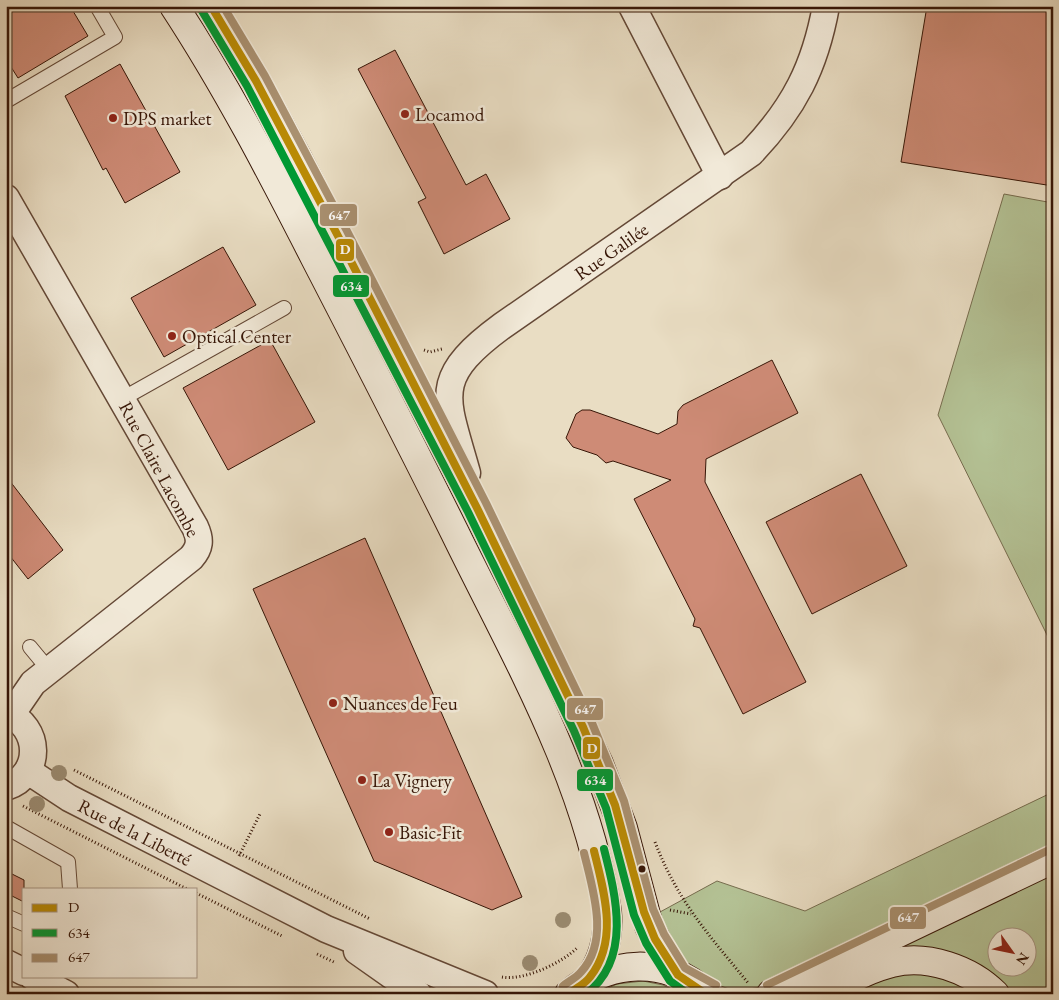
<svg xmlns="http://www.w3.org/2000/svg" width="1059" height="1000" font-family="'EB Garamond',serif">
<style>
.green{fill:#b4c295;stroke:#766c4e;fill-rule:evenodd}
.building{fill:#ce8b76;stroke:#371607}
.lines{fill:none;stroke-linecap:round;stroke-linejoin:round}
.lane-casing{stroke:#644836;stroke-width:16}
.street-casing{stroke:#644836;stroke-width:29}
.secondary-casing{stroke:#371607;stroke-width:30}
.path{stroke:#371607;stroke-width:3;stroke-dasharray:1 2.5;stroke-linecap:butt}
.lane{stroke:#f1e9d8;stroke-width:14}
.street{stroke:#f1e9d8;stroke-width:26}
.secondary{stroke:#f1e9d8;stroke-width:28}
.bus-1-casing{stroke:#f1e9d8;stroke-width:11}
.bus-2-casing{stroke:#f1e9d8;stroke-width:11}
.bus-3-casing{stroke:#f1e9d8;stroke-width:11}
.bus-1{stroke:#b98a05;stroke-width:8}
.bus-2{stroke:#093;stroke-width:8}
.bus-3{stroke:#a99070;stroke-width:8}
.tree{fill:#9b8c73}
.poi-dot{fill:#8f2418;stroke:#f1e9d8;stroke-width:2}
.bus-dot{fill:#371607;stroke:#f1e9d8;stroke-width:2}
.labels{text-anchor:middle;stroke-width:5;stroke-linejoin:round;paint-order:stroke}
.poi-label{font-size:19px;fill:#371607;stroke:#f1e9d8;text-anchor:start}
.street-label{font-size:19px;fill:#371607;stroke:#f1e9d8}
.line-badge{stroke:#f1e9d8;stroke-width:2}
.badge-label{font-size:14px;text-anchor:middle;font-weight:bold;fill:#fff}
</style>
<rect width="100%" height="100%" fill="#e9ddc3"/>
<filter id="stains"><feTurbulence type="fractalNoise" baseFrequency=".004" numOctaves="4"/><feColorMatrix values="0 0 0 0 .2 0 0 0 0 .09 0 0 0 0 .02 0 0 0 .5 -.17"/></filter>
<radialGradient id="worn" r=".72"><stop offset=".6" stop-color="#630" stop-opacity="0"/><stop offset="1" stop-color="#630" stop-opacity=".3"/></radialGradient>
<g class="green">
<path d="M1004,194L1053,203V647L938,415Z"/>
<path d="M1053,792V843L772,984L737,992L713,983L689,965L670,944L660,912L717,881L805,911Z"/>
<path d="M1053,868V994H1009C977,946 924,956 874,955ZM996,938H1026V968H996Z"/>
<path d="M897,971L942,973L979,994H841Z"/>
<path d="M643,981L663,985L681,994H595L617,984Z"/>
</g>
<g class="building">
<path d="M6,6H70L88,36L18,78L6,59Z"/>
<path d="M927,6H1053V186L901,162Z"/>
<path d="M395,50L466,185L486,174L510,219L444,254L418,202L426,198L358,69Z"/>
<path d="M120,64L180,172L125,203L106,168L103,170L65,96Z"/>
<path d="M223,247L256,305L164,357L131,298Z"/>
<path d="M270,340L315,422L228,470L183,388Z"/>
<path d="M772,360L798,413L706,459L705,482L806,682L743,714L700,628L693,626L695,619L634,499L671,480L613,461L606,463L597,455L573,447L566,438L576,414L582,410H590L658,434L677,424L678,411L683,405Z"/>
<path d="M861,474L907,566L812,614L766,522Z"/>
<path d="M6,476L63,550L28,579L6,551Z"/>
<path d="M365,538L522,897L492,910L374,861L253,589Z"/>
<path d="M6,871L24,880V902L6,893Z"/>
</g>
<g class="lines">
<g class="lane-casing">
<g id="lane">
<path d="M6,101L115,37L97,6"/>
<path d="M122,399L284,308"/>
<path d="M30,647L49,670"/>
<path d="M6,827L68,862L70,889"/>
<path d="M6,916L24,924"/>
</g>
</g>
<g class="street-casing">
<g id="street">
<path d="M632,6L720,176"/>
<path d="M6,198L195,527C201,540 200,548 191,558L33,683L11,715"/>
<path d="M467,473C446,397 430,379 502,326L751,153C794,108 815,67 826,6"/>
<path d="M6,713C41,726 43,775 6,787"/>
<path d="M28,771L69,798L326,929L485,994"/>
<path d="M357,951L418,994"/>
<path d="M6,963L24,972"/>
<path d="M32,976L66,994"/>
</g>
</g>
<g class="secondary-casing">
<g id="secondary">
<path d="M174,6C227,87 271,172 315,258C362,349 409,440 455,533C514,654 586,776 607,911C609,936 604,959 589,979"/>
<path d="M211,6L256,81L297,157L477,508L599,764L623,828L649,926L663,953L678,975"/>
<path d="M569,994C608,960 667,955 706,994"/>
<path d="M771,994L1053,859"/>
<path d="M822,994C844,983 867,969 892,963C927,954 970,969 995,994"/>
</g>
</g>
<g class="path">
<path d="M424,350L430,352L442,349"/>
<path d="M74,770L370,919"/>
<path d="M23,806L187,889"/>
<path d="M655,842C678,902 709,935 749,984"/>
<path d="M239,856L260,814"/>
<path d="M196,893L282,936"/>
<path d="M670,910L691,914"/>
<path d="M317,954L336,963"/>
<path d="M502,977C524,981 562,963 578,947"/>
</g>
<use href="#lane" class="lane"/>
<use href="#street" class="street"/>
<use href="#secondary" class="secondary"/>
<g class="bus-1-casing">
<g id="bus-1">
<path d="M211,6L256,81L338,236L477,508L583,727L615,805L644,912L655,939L678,975L706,994"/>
<path d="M569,994C576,988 585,984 590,977C619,940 604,892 594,851"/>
</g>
</g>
<g class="bus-2-casing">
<g id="bus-2">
<path d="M202,11L247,86L468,512L574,731L606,808L634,915L646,943L670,981L688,994"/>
<path d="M586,994C632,959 616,896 604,849"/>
</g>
</g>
<g class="bus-3-casing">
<g id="bus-3">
<path d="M223,6L265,76L347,231L486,503L592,723L624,801L653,909L664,934L685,968L716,985"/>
<path d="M767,985L1049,850"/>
<path d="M563,986C569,981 576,978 581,972C610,941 593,890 584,853"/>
</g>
</g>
<use href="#bus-1" class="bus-1"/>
<use href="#bus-2" class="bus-2"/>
<use href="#bus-3" class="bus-3"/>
</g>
<g class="tree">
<circle cx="59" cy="773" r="8"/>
<circle cx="37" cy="804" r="8"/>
<circle cx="563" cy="920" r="8"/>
<circle cx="530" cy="963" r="8"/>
</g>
<g class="poi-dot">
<circle cx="405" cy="114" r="5"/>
<circle cx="113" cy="118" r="5"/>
<circle cx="172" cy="336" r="5"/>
<circle cx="333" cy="703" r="5"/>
<circle cx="362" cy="780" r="5"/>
<circle cx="389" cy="832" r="5"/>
</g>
<circle class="bus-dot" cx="642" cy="869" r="4.5"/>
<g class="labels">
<g class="poi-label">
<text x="415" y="121">Locamod</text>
<text x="123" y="125">DPS market</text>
<text x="182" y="343">Optical Center</text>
<text x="343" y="710">Nuances de Feu</text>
<text x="372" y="787">La Vignery</text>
<text x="399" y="839">Basic-Fit</text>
</g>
<g class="street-label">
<text transform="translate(611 251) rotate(-35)" y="7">Rue Galilée</text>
<text transform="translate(160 469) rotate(62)" y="7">Rue Claire Lacombe</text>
<text transform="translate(135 832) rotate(27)" y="7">Rue de la Liberté</text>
</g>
</g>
<g class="line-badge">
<rect x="319" y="203" width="39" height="24" rx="5" fill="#a99070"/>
<rect x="335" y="238" width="20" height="24" rx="5" fill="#b98a05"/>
<rect x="332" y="274" width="38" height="24" rx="5" fill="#093"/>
<rect x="566" y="697" width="38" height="24" rx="5" fill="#a99070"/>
<rect x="582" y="736" width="19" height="24" rx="5" fill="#b98a05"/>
<rect x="576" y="768" width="38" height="24" rx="5" fill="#093"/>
<rect x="889" y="906" width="38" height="24" rx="5" fill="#a99070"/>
</g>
<g class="badge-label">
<text x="339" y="220">647</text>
<text x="345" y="254">D</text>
<text x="351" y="291">634</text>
<text x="585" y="714">647</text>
<text x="592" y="753">D</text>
<text x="595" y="785">634</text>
<text x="908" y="922">647</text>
</g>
<rect width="1059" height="1000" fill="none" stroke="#e9ddc3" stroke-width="25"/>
<rect x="8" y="8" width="1044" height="985" fill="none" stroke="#371607" stroke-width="2.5"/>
<rect x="12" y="12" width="1034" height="975" fill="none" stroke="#371607"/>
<rect x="22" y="888" width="175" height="90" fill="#f1e9d8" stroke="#a79584"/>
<rect x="32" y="904" width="25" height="8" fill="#b98a05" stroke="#a79584"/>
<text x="68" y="912" font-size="15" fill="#371607">D</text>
<rect x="32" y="929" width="25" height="8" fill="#009933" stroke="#a79584"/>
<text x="68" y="938" font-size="15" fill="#371607">634</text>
<rect x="32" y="954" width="25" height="8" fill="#a99070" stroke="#a79584"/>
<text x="68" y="962" font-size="15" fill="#371607">647</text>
<g transform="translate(1012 952) rotate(123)"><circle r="24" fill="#f1e9d8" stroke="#a79584"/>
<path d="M0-4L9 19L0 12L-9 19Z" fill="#8f2418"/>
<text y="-8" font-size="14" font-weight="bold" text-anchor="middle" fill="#371607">N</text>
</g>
<rect width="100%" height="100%" filter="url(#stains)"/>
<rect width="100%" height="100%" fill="url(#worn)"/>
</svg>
